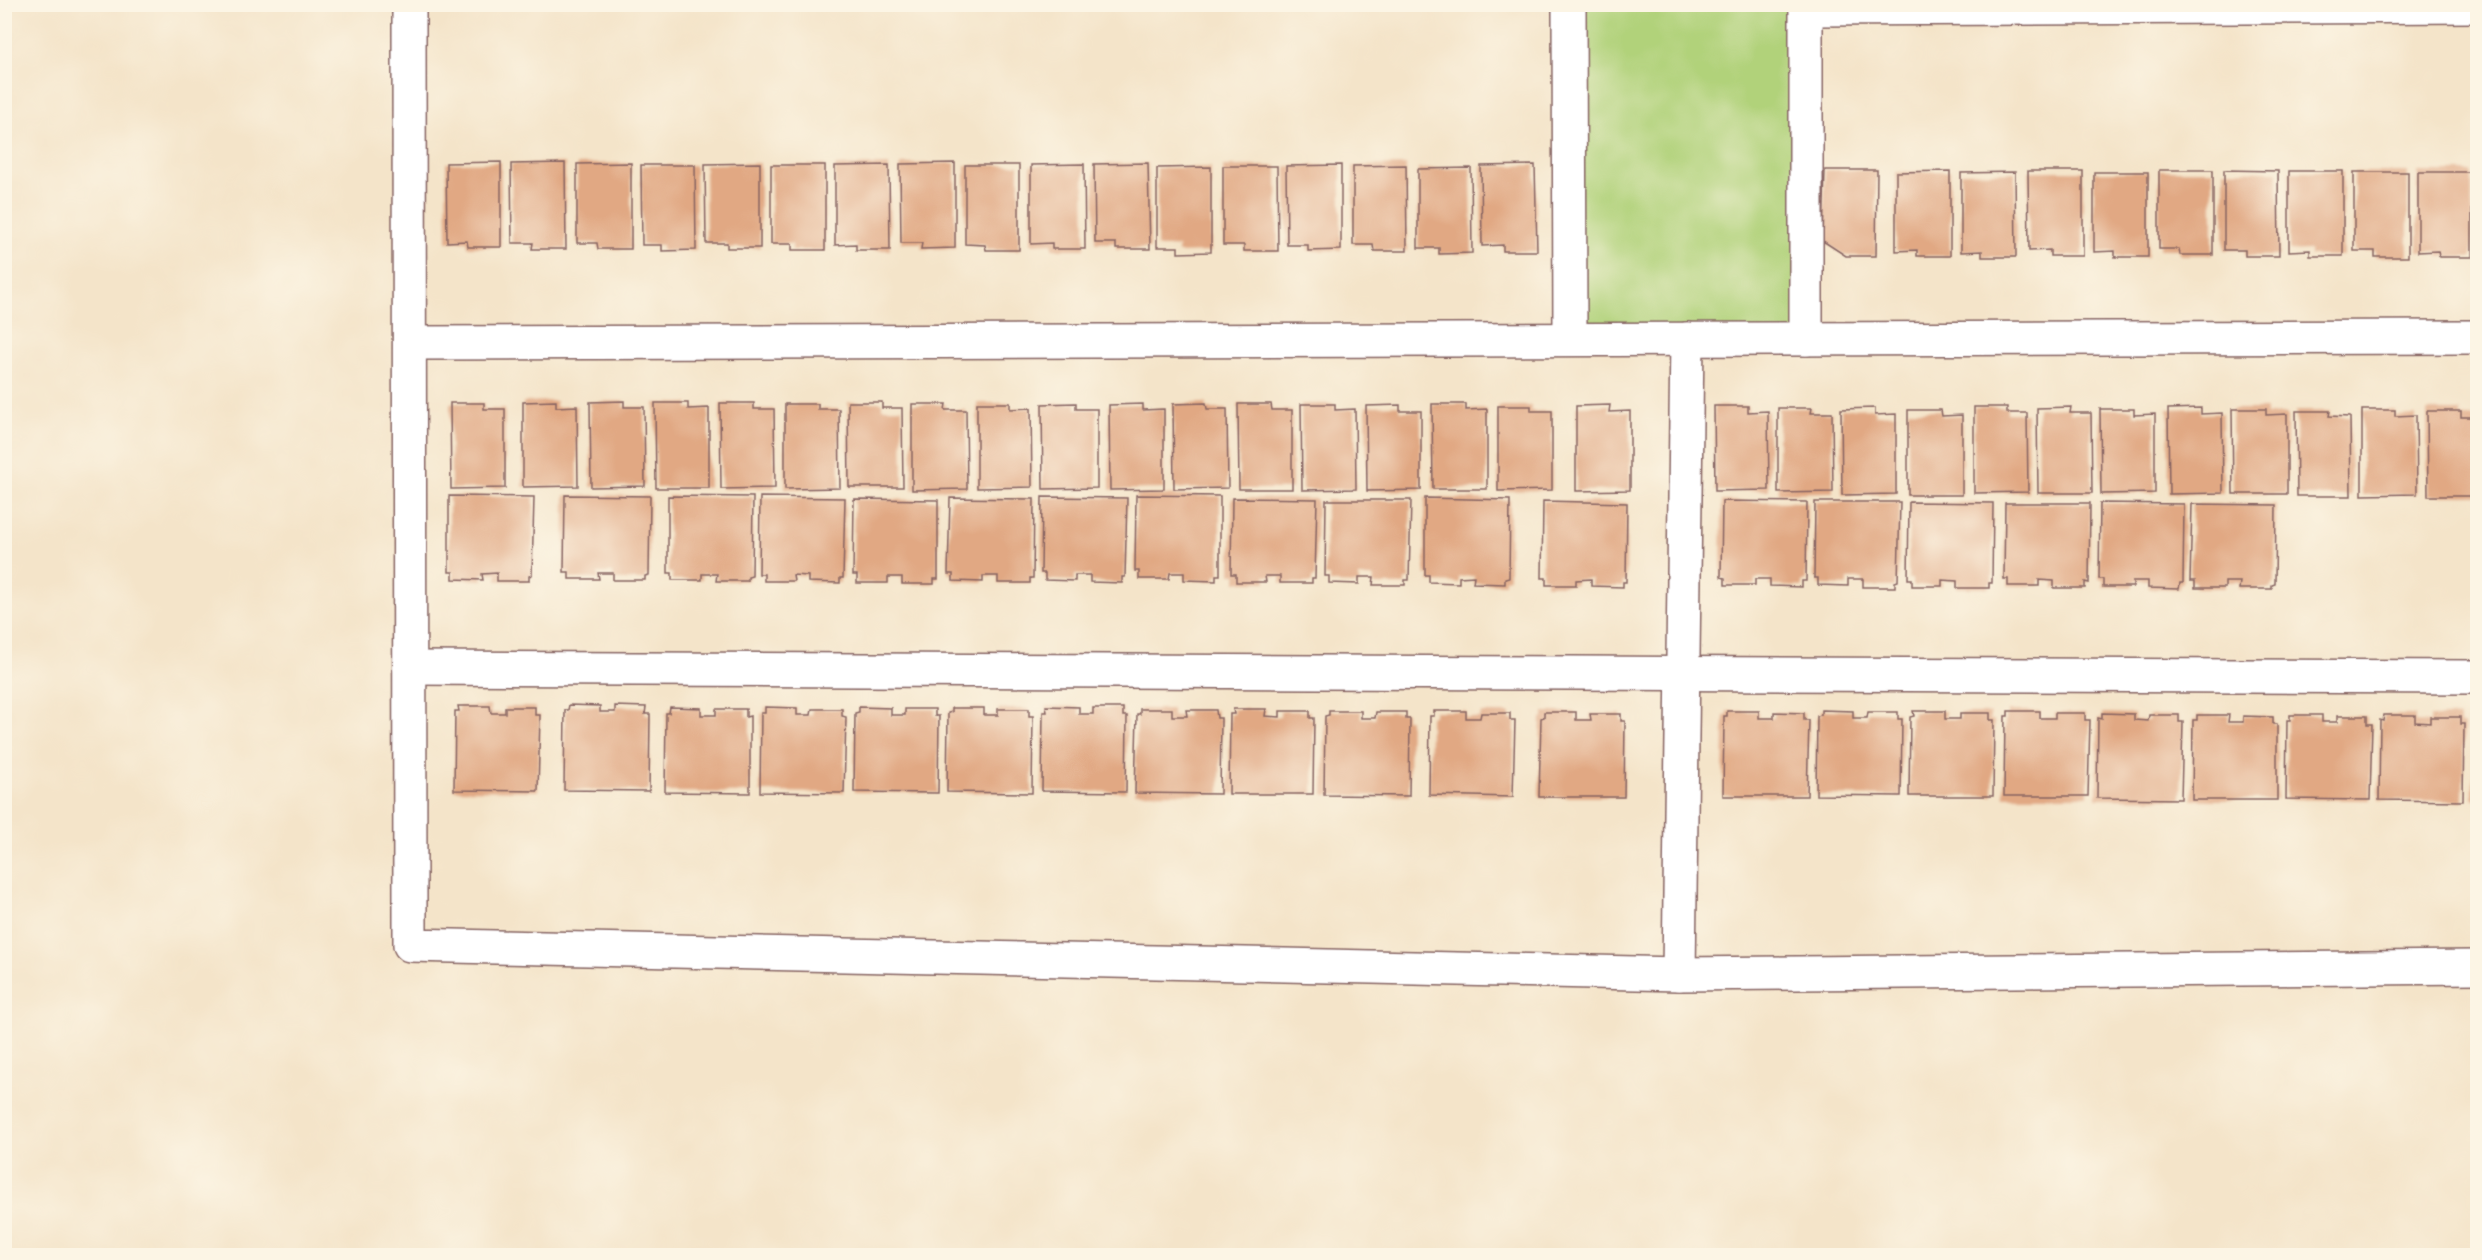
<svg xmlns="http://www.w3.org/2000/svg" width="2482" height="1260" font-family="Caveat,sans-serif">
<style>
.green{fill:#b1d27a;stroke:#7e7852;stroke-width:1.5}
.building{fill:#e1a883}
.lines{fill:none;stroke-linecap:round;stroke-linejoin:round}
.street-casing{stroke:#866462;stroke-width:36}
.street{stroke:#fff;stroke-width:33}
</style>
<rect width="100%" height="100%" fill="#fcf5e5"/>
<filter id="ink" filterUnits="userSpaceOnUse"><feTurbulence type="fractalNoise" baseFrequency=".0167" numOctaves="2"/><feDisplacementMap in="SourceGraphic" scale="12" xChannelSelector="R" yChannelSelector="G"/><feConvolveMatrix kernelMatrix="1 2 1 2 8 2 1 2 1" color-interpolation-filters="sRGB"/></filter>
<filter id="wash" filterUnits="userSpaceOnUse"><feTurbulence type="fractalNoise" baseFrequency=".008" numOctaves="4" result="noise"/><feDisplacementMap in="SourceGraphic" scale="24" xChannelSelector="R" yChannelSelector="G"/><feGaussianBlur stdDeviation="1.35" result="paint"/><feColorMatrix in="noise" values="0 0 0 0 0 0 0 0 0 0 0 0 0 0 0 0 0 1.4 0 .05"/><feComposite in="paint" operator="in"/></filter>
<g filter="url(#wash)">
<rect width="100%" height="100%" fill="#f4e4c9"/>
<path class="green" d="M1569,5H1806V339H1570Z"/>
<g id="blocks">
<g class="building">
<path d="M501,162V247H468L467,241L447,242L446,163Z"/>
<path d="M565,163L566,249H532L533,243H512L511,164Z"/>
<path d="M631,163V249H598L597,243H577V164Z"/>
<path d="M760,163V248H727V243H706L705,164Z"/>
<path d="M955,163V248L921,249L922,243H901L900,164Z"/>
<path d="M1148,163L1150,249H1116V243H1095L1094,164Z"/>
<path d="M1084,164L1085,249H1052V243L1031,244V165Z"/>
<path d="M641,165H695L696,250L662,251V245H642Z"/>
<path d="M771,165H825V250H792V244H771Z"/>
<path d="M889,165L890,250H856V244L835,245V166Z"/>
<path d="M965,165H1019V250H986L985,245L965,244Z"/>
<path d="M1341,165V250L1308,251V245H1287L1286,166Z"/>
<path d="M1406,165L1407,251H1374L1373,245H1353V166Z"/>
<path d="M1535,165L1537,251H1503V245L1482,246L1481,166Z"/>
<path d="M1223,166H1277L1278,251H1244V245H1223Z"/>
<path d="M1211,167V252L1178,253V247H1157V168Z"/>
<path d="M1471,168L1472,253L1439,254V248H1418V169Z"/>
<path d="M1825,170H1877L1876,256H1846L1823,241Z"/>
<path d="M2159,170H2213V255H2180L2179,249H2159Z"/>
<path d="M2224,170L2278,171L2279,256H2245V250H2224Z"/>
<path d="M1950,171V256H1917V250L1896,251V172Z"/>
<path d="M2028,171H2083V256H2050V250L2029,251Z"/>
<path d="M2289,171H2343V256H2310V250L2289,251Z"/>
<path d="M2015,172L2016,257H1982V251L1961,252V173Z"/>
<path d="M2094,172H2148V257H2115V251L2094,252Z"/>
<path d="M2354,172H2408V257H2375V251H2354Z"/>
<path d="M2418,172H2472V257H2439L2438,251L2418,252Z"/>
<path d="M556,401V407L577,406L578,486L523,487V402Z"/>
<path d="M624,401V407H644L645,486L591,487L590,402Z"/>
<path d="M848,402H882V408H902L903,487H849Z"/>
<path d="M450,403H484V409H505V488L451,489Z"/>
<path d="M655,403H688V409L709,408V488H656Z"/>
<path d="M720,403H754V409H774L775,488L721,489Z"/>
<path d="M977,403H1010V409L1031,408L1032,487L977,488Z"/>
<path d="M1076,403V409H1097V488L1043,489L1042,404Z"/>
<path d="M1206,403L1207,409H1227L1228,488L1174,489L1173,404Z"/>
<path d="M785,404H818V409H839L840,488L785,489Z"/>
<path d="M912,404H946L945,410H966L967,489L912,490Z"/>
<path d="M1143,404V410L1164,409V489L1110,490L1109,405Z"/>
<path d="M1238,404H1271L1272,410H1292V489H1239Z"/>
<path d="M1301,404H1335V410L1355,409L1356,489L1302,490Z"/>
<path d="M1432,404H1466V410L1487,409V489H1433Z"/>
<path d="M1400,405V411H1421V490L1367,491L1366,406Z"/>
<path d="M1610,405L1609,412L1630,411V490L1576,491V406Z"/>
<path d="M1498,406H1531V411H1552V490L1498,491Z"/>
<path d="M1714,406H1748V412L1768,411L1769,490L1715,491Z"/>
<path d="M1974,407H2007V413H2027L2028,492L1974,493Z"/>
<path d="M2071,407L2070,413H2091L2092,493H2038L2037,408Z"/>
<path d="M1778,408H1812L1811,413H1832L1833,492L1778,493Z"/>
<path d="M1875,408V415L1896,414V494L1842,495L1841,409Z"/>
<path d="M2201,408V414L2222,413L2223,493L2169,494L2168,409Z"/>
<path d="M2100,409H2134V415L2155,414V493L2101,494Z"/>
<path d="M2232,409H2266V415L2287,414V494H2233Z"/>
<path d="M1908,410H1941L1942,416L1962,415V495H1908Z"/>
<path d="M2362,410H2395V416L2416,415L2417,494L2362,495Z"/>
<path d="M2296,411H2330L2329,416L2350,417L2351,496H2297Z"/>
<path d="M2427,411H2461V417H2478V496H2428Z"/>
<path d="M565,495L650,496L649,575L645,576V580H613V573H598L599,579H569V572H564Z"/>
<path d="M1136,495L1220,496V575H1216V581L1184,580V573H1170L1169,579H1139V571H1135Z"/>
<path d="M449,496L534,497L532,575L529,576V581H497V573L482,574L483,580L453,579V572H449Z"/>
<path d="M668,496L753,497L752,576L748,577V581H716L717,574H702V580H672V573H668Z"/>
<path d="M760,497L845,498L843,578H840V583L808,582V576L793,575L794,581H764V574H759Z"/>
<path d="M1042,497L1127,498L1125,577H1122V583L1090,582V575H1075V581L1045,580V573H1041Z"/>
<path d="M950,498L1034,499L1033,578H1030V583H998V576H983V582L953,581V574H948Z"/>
<path d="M1232,498L1317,499L1315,578H1312V583H1280V576H1265L1266,582H1236V574H1231Z"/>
<path d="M1425,498L1510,500L1509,578L1505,579V584L1473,583L1474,576L1459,577V583L1429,582V575H1425Z"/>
<path d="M854,499L938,500V579H934V584H902V577H888V583H857V575H853Z"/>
<path d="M1326,500H1411L1409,580H1405V585H1373L1374,577H1359V584L1329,583V576H1325Z"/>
<path d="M1543,501L1627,503L1626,582H1623V587L1591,586V579L1576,580V585H1546V578H1542Z"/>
<path d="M1722,501L1807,502L1806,581H1802V587L1770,586V579H1755V585H1725V578L1721,577Z"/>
<path d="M1815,502H1900L1898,581L1895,582V587H1863V579H1848V586L1818,585V578H1814Z"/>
<path d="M1909,502L1993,503L1992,583H1989V588H1957V581L1942,580V586H1912V579H1908Z"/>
<path d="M2005,503H2090L2089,583L2085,582V588H2054V581L2039,580V586H2008V579H2004Z"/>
<path d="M2100,503L2184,504L2183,583H2180L2179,589L2148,588V581H2133V587H2103V579H2099Z"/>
<path d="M2192,504L2276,505L2275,584L2272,585V589H2239L2240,582H2225V588H2195V581H2190Z"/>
<path d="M569,705L600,706V712H615V706L646,707L645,714H650L649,791L564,790L565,710H568Z"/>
<path d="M458,706H490L491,713H505V707H535V715H540L538,791L454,790L455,711H459Z"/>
<path d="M1046,706L1079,707V714H1093V708H1123V716H1127L1126,792L1042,791L1043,712H1047Z"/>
<path d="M670,707L701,708V715H716V709H746V717L750,716V793L665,792L666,713H669Z"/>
<path d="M765,707L797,708V715H811L812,709H842V716L846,717L844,793L760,792L761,713H765Z"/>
<path d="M859,707L891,708V715H905V709H935V716H939L938,793L854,792L855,713L859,712Z"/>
<path d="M952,708H984V715H998V709H1029V716H1033L1032,793L947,792L948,713L952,712Z"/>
<path d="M1140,709H1172V716H1187L1186,710H1216L1217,718H1221L1220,794L1135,793L1137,714H1140Z"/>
<path d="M1233,709H1266L1265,716L1280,717V711H1310V718H1314L1313,794H1229L1230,714H1234Z"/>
<path d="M1821,710L1853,711V718H1867L1868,712H1898V719H1902L1901,796L1816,795L1817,716L1821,715Z"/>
<path d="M1329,711H1361V718H1375L1376,712H1406V719H1410L1409,796L1324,795L1325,716L1329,715Z"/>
<path d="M1434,711H1466V718H1480L1481,713H1510V720H1515L1513,797L1429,795L1430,716H1434Z"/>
<path d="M1727,711H1759V718H1774V712L1804,713V720H1809L1807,796H1723L1724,716H1727Z"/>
<path d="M1913,711H1945V719H1960V713H1990V720H1994L1993,796H1909L1910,717L1914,716Z"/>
<path d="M2008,711H2040V718H2055V713H2085V720H2090L2088,796H2004L2005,716H2008Z"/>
<path d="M1544,712H1576V720H1591L1590,714H1621V721H1625L1624,797H1539L1541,718L1544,717Z"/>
<path d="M2102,713L2134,714V720L2148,721L2149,715H2179V722H2183L2181,799L2097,798L2098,718L2102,719Z"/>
<path d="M2197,715H2229L2228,722H2243V716L2273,717V724H2277V800H2192L2193,720H2197Z"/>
<path d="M2290,715H2322V722H2337V716H2367V724H2372L2370,800L2286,799L2287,720H2290Z"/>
<path d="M2384,715H2415V722L2430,723V717H2460V724H2464L2463,801L2379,800L2380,720L2383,721Z"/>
<path d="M2474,720H2478V799H2473Z"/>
</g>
</g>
</g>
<g filter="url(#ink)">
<use href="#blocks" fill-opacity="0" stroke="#866462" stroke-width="1.5"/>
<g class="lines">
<g class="street-casing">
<g id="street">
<path d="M409,4L410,945L1679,974L2478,967"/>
<path d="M1569,4L1570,339"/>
<path d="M1806,9L2478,6"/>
<path d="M1806,339V4"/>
<path d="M410,343L2478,337"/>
<path d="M410,668L2478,677"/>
<path d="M1679,974L1687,339"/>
</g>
</g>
<use href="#street" class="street"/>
</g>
</g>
<rect width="2482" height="1260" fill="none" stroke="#fcf5e5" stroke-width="24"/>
</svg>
